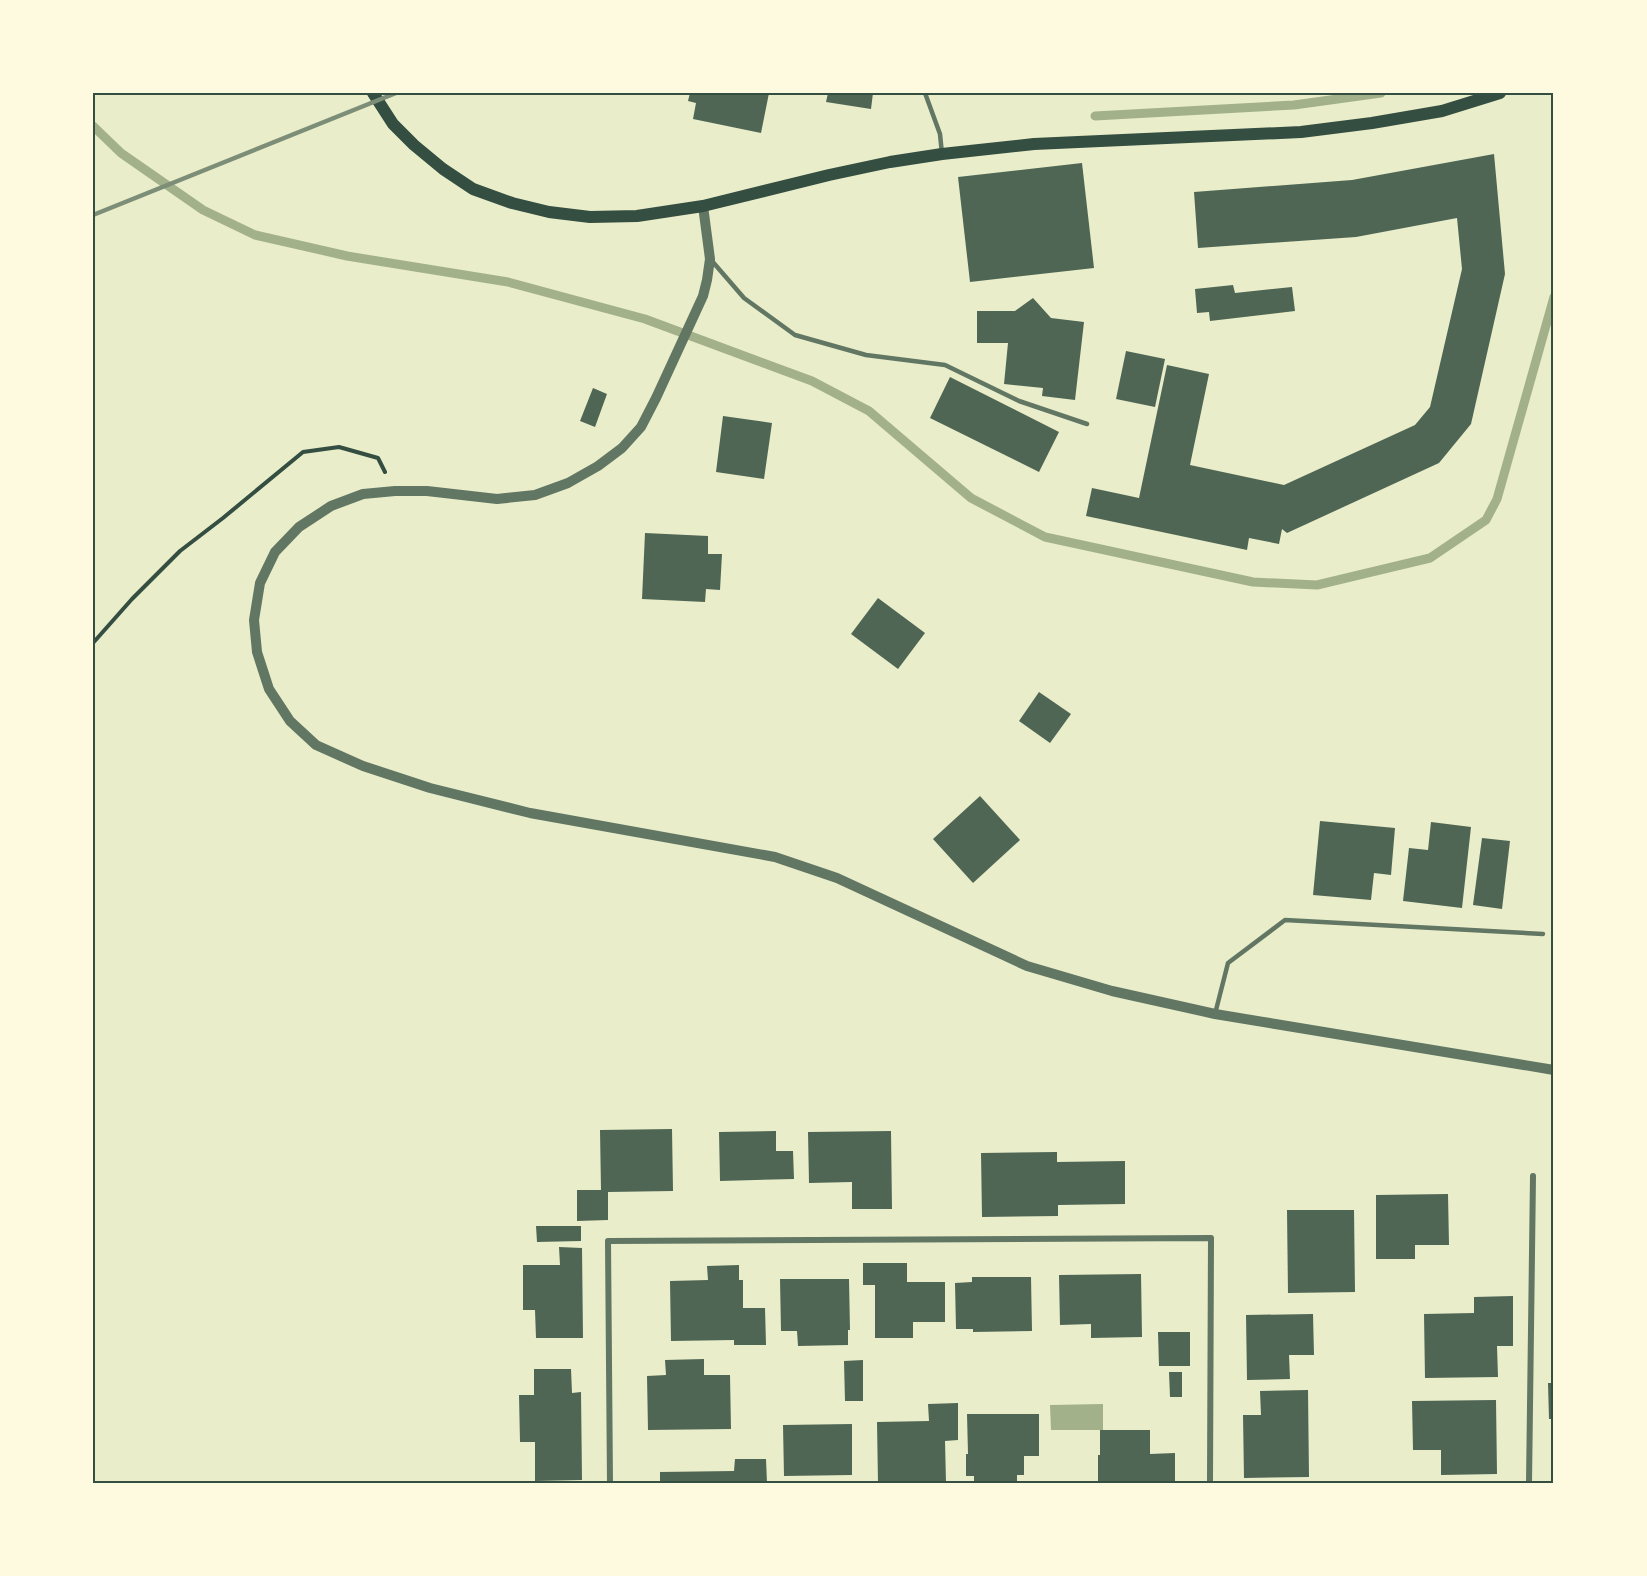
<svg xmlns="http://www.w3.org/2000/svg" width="1647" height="1576" font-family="Georgia,serif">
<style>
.water{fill:#a3b18a}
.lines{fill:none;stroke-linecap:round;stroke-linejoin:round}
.stream{stroke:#a3b18a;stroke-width:9}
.building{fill:#4f6655}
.path{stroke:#344e41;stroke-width:4}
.service{stroke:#617663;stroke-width:4.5}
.minor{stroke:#617663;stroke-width:6}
.tertiary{stroke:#617663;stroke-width:10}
.secondary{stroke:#344e41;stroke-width:12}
.rail{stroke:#7c8e77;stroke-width:4.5}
.neatline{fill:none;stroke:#344e41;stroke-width:2}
</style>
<rect width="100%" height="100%" fill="#e9edc9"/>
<path class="water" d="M1103,1404V1430H1051L1050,1405Z"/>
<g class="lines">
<g class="stream">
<path d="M1095,116L1294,105L1381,93"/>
<path d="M93,126L121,153L203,210L255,235L347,256L508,282L645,319L812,381L869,411L971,498L1045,537L1253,582L1317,585L1430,558L1486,520L1497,499L1554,297"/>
</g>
</g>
<g class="building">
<path d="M690,93H769L761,133L693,119L696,103L688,101Z"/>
<path d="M828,93H873L871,109L826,102Z"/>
<path d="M1494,154L1505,274L1471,424L1439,463L1287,533L1282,529L1279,544L1249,538L1247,550L1086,516L1092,488L1139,498L1167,365L1209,374L1190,465L1284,485L1415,425L1430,407L1462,269L1457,218L1356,237L1198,248L1194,192L1352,180Z"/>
<path d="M1082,163L1094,268L970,282L958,177Z"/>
<path d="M1233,285L1235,293L1292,287L1295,311L1210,321L1209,312L1197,313L1195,289Z"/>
<path d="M1033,298L1051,318L1084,322L1075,400L1042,396L1043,388L1004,384L1008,343H977V311H1015Z"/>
<path d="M1126,351L1165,359L1155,407L1116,399Z"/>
<path d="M950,377L1059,432L1039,472L930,418Z"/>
<path d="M593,388L607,394L595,427L580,421Z"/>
<path d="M723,416L772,423L764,479L716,472Z"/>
<path d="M645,533L708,536V554H722L720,590L706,589L705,602L642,599Z"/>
<path d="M878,598L925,633L898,669L851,634Z"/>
<path d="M1039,692L1071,714L1050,743L1019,721Z"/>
<path d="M980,796L1020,840L973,883L933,839Z"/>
<path d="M1320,821L1395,828L1391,875L1374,873L1371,900L1313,895Z"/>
<path d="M1431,822L1471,827L1462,908L1403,901L1409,848L1428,850Z"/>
<path d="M1482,838L1510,841L1502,909L1473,905Z"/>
<path d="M672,1129L673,1191L608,1192V1220L577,1221V1190H601L600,1130Z"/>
<path d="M776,1131V1151H793L794,1179L720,1181L719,1132Z"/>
<path d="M891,1131L892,1209H852V1182L809,1183L808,1132Z"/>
<path d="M1057,1152V1162L1125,1161V1204L1058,1205V1216L982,1217L981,1153Z"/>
<path d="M1448,1194L1449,1245H1415V1259H1376V1195Z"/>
<path d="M1287,1210H1354L1355,1292L1288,1293Z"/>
<path d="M536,1226H581V1241L537,1242Z"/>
<path d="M559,1247L582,1248L583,1338H536L535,1310H523V1265H560Z"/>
<path d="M863,1263H907V1282H945V1322H913V1338H875V1285H863Z"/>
<path d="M739,1265V1280H743V1308H765L766,1345H734V1340L671,1341L670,1281L708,1280L707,1266Z"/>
<path d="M1141,1274L1142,1337L1091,1338V1324L1060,1325L1059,1275Z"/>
<path d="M972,1277H1031L1032,1331L973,1332V1329H956L955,1283L972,1282Z"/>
<path d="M780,1279H849L850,1330H848V1345L798,1346L797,1331H781Z"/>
<path d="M1513,1296V1346H1497L1498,1377L1425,1378L1424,1314L1474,1313V1297Z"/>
<path d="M1313,1314L1314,1355H1289L1290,1379L1247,1380L1246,1315Z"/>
<path d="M1158,1332H1190V1366H1159Z"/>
<path d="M704,1359V1375H730L731,1429L648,1430L647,1376L666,1375L665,1360Z"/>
<path d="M863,1360V1401H845L844,1361Z"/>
<path d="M534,1369H571L572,1393L581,1392L582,1480L535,1481V1442H520L519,1395H534Z"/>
<path d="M1169,1372H1182V1397H1170Z"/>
<path d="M1548,1383H1554V1419H1549Z"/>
<path d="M1308,1390L1309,1477L1244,1478L1243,1415H1261L1260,1391Z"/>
<path d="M1496,1400L1497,1474L1441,1475V1450H1413L1412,1401Z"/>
<path d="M958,1403V1440L945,1441L946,1483H878L877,1422L929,1421L928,1404Z"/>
<path d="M967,1414H1039V1456H1024V1475H1017V1483H974V1476H966V1454H968Z"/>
<path d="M852,1424V1475L784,1476L783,1425Z"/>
<path d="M1100,1430H1150V1454L1175,1453V1483H1098V1455H1100Z"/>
<path d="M735,1459H766L767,1483H660V1472L734,1471Z"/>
</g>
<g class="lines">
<path class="path" d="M93,643L132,599L180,551L223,518L303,452L339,447L378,458L385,472"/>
<g class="service">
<path d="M925,93L940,134L942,154"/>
<path d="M712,261L744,298L795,335L866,355L945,365L1019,401L1087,424"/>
<path d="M1215,1014L1228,963L1285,920L1543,934"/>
</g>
<g class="minor">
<path d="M610,1483L608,1241L1211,1238L1210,1483"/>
<path d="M1529,1483L1533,1176"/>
</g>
<path class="tertiary" d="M703,206L710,259L707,280L703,296L656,398L641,427L622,448L598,466L568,483L535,495L497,499L427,491H395L363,494L331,506L299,527L275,552L260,583L254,620L257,652L269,689L290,721L316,745L363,766L430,788L530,813L775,857L837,878L1027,966L1112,991L1215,1014L1554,1070"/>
<path class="secondary" d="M373,93L393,124L414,145L443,169L473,189L512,203L549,212L590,217L637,216L703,206L829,175L890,162L942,154L1034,144L1301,132L1372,123L1442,111L1500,93"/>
<path class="rail" d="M93,215L396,93"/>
</g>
<rect width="1647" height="1576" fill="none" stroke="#fefae0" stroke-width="189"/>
<rect x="94" y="94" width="1458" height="1388" class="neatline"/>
</svg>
